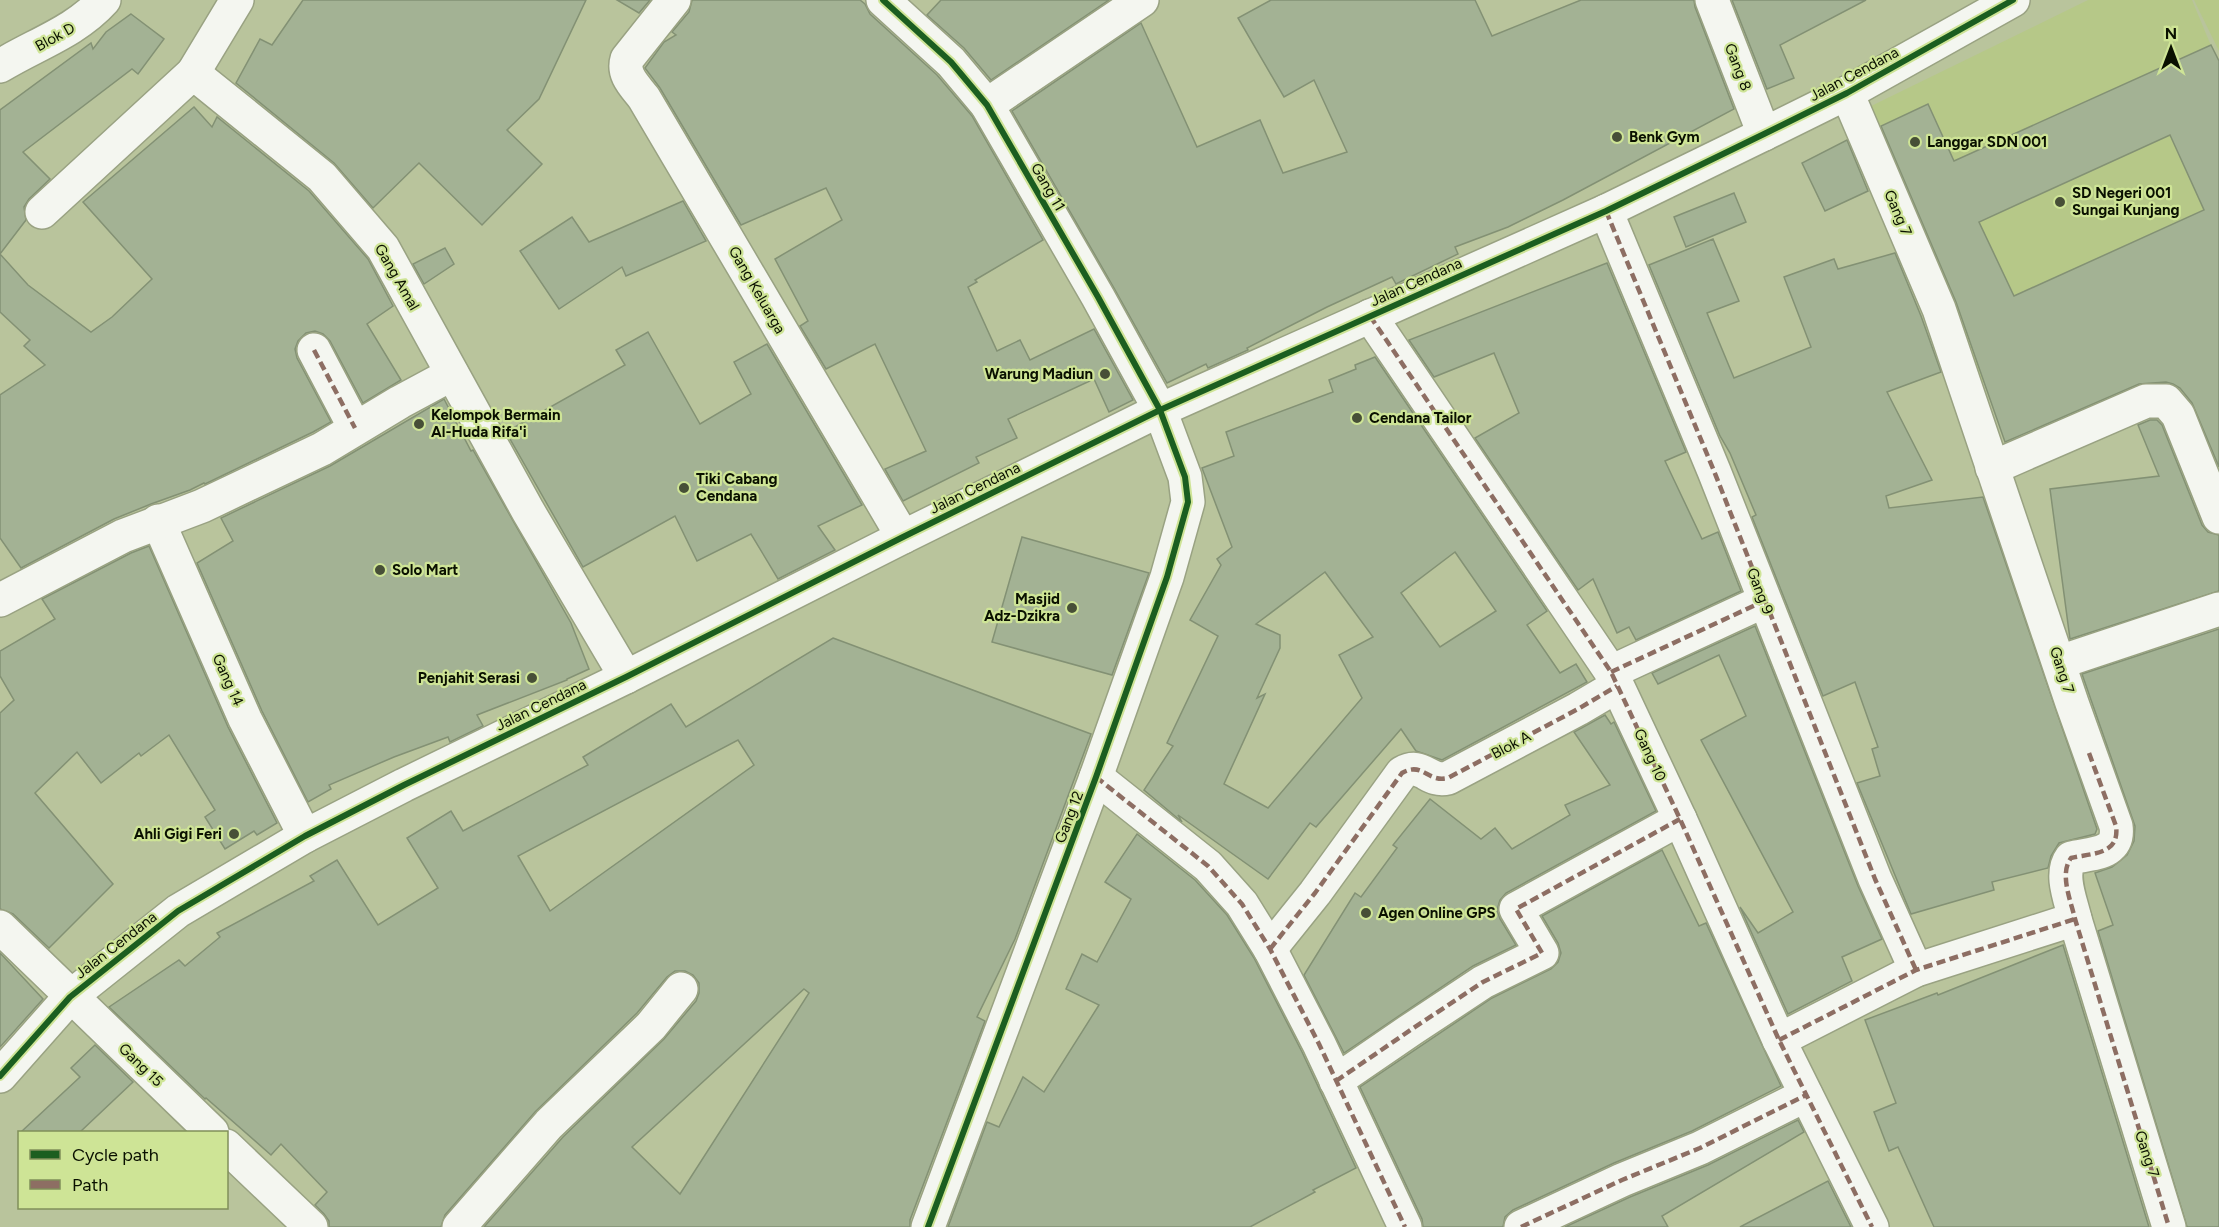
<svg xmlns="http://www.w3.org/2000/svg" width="2219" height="1227" font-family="Figtree,sans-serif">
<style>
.built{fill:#b6c888}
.building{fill:#a3b294;stroke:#839174;stroke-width:1.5;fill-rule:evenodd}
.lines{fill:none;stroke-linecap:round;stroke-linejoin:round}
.minor-casing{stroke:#99a282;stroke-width:36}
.minor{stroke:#f4f6f0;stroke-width:33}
.quiet{stroke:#8d6e63;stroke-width:4.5;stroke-dasharray:9 4.5;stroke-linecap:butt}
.cycleway-casing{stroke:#cee496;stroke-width:10}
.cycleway{stroke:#1b5e20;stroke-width:6}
.poi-dot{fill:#474f37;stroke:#cee496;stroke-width:2}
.labels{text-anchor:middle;stroke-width:4.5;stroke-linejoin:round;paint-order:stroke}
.street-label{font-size:15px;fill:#0a1000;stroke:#cee496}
.poi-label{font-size:15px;font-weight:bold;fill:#0a1000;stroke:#cee496;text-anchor:start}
</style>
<rect width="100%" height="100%" fill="#b9c49c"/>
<g class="built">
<path d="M2088,0H2192L2219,65V294L1975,385L1863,110Z"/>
<path d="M2194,0H2219V51Z"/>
</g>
<g class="building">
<path d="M303,0H586L539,99L507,130L542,164L482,225L419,163L373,208L334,163L236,83L260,39L272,45Z"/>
<path d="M617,0H650L639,13Z"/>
<path d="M692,0H860L865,4L870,14L937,75L972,116L1043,240L975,280L977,282L968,287L997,351L1020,340L1030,360L1094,329L1133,400L1109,412L1094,379L1008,419L1017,438L976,457L979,463L903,501L885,469L926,451L875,344L826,369L800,326L808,321L775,259L842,220L826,188L741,225L660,88L645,68L664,42L676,35L672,32L689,12Z"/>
<path d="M941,0H1109L991,80L964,48L927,15Z"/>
<path d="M1271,0H1475L1492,36L1581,0H1694L1695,7L1734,109L1563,200L1508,227L1455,247L1458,254L1402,281L1396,284L1392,277L1327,307L1247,348L1248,350L1208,368L1206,364L1167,383L1114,288L1012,111L1141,23L1197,147L1260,120L1283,173L1347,152L1314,80L1284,97L1238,18Z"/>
<path d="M1732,0H1866L1780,45L1794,78L1767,89Z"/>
<path d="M131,14L164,39L138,74L132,69L23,152L50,179L29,199L24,207L26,220L0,254V110L91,43L93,49L106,32Z"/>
<path d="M2211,45L2219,61V467L2192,403L2180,388L2173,384L2166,382L2139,384L2005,442L1956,302L1881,126L1928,104L1954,161ZM2170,135L2204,210L2014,296L1979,222Z"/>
<path d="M194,107L212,127L217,117L309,191L368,259L393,306L367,324L401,380L363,403L330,341L323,334L315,331L306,333L298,341L295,349L297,358L331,422L313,432L205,484L204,483L190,490L151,504L114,519L21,568L0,538V395L45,365L24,346L30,340L0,312V254L28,285L91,332L112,317L152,279L83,202Z"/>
<path d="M1847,140L1868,191L1825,211L1802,163Z"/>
<path d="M1734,193L1746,222L1686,247L1674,217Z"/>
<path d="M683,201L706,241L626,276L622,267L559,309L520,251L572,217L589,242Z"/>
<path d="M1713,239L1739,301L1707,313L1734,378L1811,347L1784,277L1834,259L1838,269L1895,253L1921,316L1941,372L1887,392L1932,480L1886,496L1889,508L1983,497L2097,829L2095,834L2059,843L2051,856L2048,868L1992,882L1994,890L1911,914L1857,783L1880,776L1872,749L1878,747L1855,682L1823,696L1752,517L1756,515L1730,453L1720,436L1649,265Z"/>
<path d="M445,248L454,264L424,284L413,264Z"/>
<path d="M1607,263L1686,452L1665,461L1702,539L1718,532L1741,591L1636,640L1629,627L1617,633L1593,579L1578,590L1475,438L1519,413L1494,353L1434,377L1409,340Z"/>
<path d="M648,332L700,424L751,394L734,362L767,344L862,505L818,526L835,550L778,579L751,534L697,561L675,516L583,567L506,432L625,365L616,350Z"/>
<path d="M1375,357L1547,611L1527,625L1560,673L1576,664L1587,682L1442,760L1416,751L1401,729L1316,827L1310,823L1268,879L1178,815L1182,822L1144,790L1173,746L1167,743L1218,636L1190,620L1221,565L1217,559L1232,547L1202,468L1234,456L1226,432L1333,392L1329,380L1356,369L1355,365ZM1455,552L1496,611L1440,647L1401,593ZM1325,572L1373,637L1339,655L1362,698L1268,808L1224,784L1265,694L1257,698L1280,648V635L1256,624Z"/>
<path d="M444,399L471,451L473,450L571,623L589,669L567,679V680L477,715L483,726L450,742L448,737L394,757L329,785L331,789L308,802L262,711L197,563L233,541L221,518L330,466Z"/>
<path d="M2150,420H2157L2162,425L2202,525L2208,532L2219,535V591L2070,639L2050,489L2159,476L2138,425Z"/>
<path d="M1022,537L1149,573L1112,675L992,642Z"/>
<path d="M149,546L228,727L277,823L257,835L254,831L225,849L205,817L215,810L169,735L141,756L139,753L101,783L77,752L35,793L113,884L49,948L13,914L0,909V713L14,700L0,676V651L55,619L42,599L131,553Z"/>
<path d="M1755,626L1858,886L1882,939L1842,957L1852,981L1788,1014L1740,907L1758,933L1793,912L1701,740L1746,716L1719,655L1658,684L1652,673Z"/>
<path d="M2219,629V1227H2187L2098,931L2113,925L2095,873L2112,867L2127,855L2134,841L2135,826L2082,674Z"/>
<path d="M833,638L1091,734L1015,939L977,1017L985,1021L910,1220V1227H484L563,1137L664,1039L696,1001L699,993V983L693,975L685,971H675L667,977L637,1013L535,1112L445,1215L441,1227H329V1221L324,1214L315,1205L327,1192L281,1144L271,1155L206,1098L205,1099L109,1007L179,960L185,966L220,937L217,933L314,881L310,876L337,860L378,925L438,888L407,838L451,811L463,831L588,765L583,757L671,704L686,727ZM738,740L754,765L550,911L518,856ZM804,989L809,993L680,1194L632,1147Z"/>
<path d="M1605,715L1611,724L1614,722L1656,811L1506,893L1500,900L1497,910L1500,919L1516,945L1473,966L1344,1053L1304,975L1355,893L1361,897L1397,848L1393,845L1430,799L1481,839L1495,828L1512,849L1570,815L1565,805L1610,785L1574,732Z"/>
<path d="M1137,834L1195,880L1227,915L1254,958L1302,1052L1356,1168L1313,1190L1315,1192L1250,1227H948L987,1122L999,1127L1023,1077L1044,1092L1099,1005L1066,989L1082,954L1097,962L1131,899L1105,882Z"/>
<path d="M1662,850L1699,926L1706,923L1781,1086L1692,1131L1614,1163L1513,1210L1505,1217L1503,1227H1423L1422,1219L1360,1087L1492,998L1551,969L1558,962L1561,953L1558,943L1542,916Z"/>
<path d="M2063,945L2149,1227H1934L1898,1147L1889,1151L1874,1112L1896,1103L1865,1020L1937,993L1938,995Z"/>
<path d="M0,953L43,999L0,1047Z"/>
<path d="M95,1045L133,1082L80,1132H21L80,1077L71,1068Z"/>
<path d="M1798,1120L1804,1132L1662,1216L1668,1227H1565L1630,1197L1708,1165Z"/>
<path d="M1828,1181L1851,1227H1740Z"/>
</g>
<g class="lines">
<g class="minor-casing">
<g id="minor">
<path d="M674,0L627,59C622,75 635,86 644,98L903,537"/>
<path d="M883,0L951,62L987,105L1098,297L1160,410L1185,477L1188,502L1167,577L1096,777L928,1227"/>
<path d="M1712,0L1764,134"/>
<path d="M0,66C36,44 75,32 104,0"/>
<path d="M193,73L237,0"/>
<path d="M1847,93L1939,309L2072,703L2116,826C2120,855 2092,853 2071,858C2059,874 2071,901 2075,919L2169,1227"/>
<path d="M987,105L1142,0"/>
<path d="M1606,211L1714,471L1875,879L1916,970"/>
<path d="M42,212L193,73L322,177L383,248L528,511L626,677"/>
<path d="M1370,316L1611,672L1680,819L1779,1040L1872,1227"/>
<path d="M314,350L355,428"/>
<path d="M1992,468L2146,401H2166L2178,415L2219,517"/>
<path d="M158,521L245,719L305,836"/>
<path d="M0,600L123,536L202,506L322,449L400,402L452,374"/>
<path d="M2060,662L2219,609"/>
<path d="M1611,672L1764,601"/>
<path d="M1096,777L1208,866L1242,904L1270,949L1319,1044L1405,1227"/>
<path d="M0,927L212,1132"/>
<path d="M1270,949L1315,893L1402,773C1423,761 1427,783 1448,778L1578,709L1617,686"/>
<path d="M1779,1040L1916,970L2075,919"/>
<path d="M0,1076L70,997L178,911L305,836L404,785L626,677L903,537L1160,410L1606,211L1764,134L1847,93L2013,0"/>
<path d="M1336,1081L1412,1029L1483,982L1542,953L1516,909L1680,819"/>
<path d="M226,1146L311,1227"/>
<path d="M459,1227L549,1124L651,1026L681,989"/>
<path d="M1521,1227L1622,1180L1700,1148L1806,1095"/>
</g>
</g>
<use href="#minor" class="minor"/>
<g class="quiet">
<path d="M1606,211L1714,471L1875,879L1916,970"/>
<path d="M1370,316L1611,672L1680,819L1779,1040L1872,1227"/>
<path d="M314,350L355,428"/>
<path d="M1611,672L1764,601"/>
<path d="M2089,753L2116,826C2120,855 2092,853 2071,858C2059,874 2071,901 2075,919L2169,1227"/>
<path d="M1096,777L1208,866L1242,904L1270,949L1319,1044L1405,1227"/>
<path d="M1270,949L1315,893L1402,773C1423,761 1427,783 1448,778L1578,709L1617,686"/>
<path d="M1779,1040L1916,970L2075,919"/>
<path d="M1336,1081L1412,1029L1483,982L1542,953L1516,909L1680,819"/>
<path d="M1521,1227L1622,1180L1700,1148L1806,1095"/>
</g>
<g class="cycleway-casing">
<g id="cycleway">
<path d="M883,0L951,62L987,105L1098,297L1160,410L1185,477L1188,502L1167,577L1096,777L928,1227"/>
<path d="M0,1076L70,997L178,911L305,836L404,785L626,677L903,537L1160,410L1606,211L1764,134L1847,93L2013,0"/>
</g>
</g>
<use href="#cycleway" class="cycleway"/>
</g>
<g class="poi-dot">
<circle cx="1617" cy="137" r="6"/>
<circle cx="1915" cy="142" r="6"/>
<circle cx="2060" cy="202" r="6"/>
<circle cx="1105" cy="374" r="6"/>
<circle cx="1357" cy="418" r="6"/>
<circle cx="419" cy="424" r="6"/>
<circle cx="684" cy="488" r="6"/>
<circle cx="380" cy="570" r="6"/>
<circle cx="1072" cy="608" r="6"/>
<circle cx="532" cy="678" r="6"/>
<circle cx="234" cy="834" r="6"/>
<circle cx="1366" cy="913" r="6"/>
</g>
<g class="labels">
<g class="street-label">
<text transform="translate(55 37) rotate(-29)" y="5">Blok D</text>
<text transform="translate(1738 67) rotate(69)" y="5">Gang 8</text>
<text transform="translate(1854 74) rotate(-28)" y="5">Jalan Cendana</text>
<text transform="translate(1048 187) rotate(60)" y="5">Gang 11</text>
<text transform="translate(1898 213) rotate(67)" y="5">Gang 7</text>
<text transform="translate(397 277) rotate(60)" y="5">Gang Amal</text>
<text transform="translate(1416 282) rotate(-24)" y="5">Jalan Cendana</text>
<text transform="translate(757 290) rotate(60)" y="5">Gang Keluarga</text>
<text transform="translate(975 488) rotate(-26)" y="5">Jalan Cendana</text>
<text transform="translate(1760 591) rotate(69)" y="5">Gang 9</text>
<text transform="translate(2062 670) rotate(72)" y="5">Gang 7</text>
<text transform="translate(228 680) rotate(66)" y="5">Gang 14</text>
<text transform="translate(541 705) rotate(-26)" y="5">Jalan Cendana</text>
<text transform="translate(1511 745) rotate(-28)" y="5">Blok A</text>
<text transform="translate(1650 755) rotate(65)" y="5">Gang 10</text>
<text transform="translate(1069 817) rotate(-69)" y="5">Gang 12</text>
<text transform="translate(116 945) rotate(-38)" y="5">Jalan Cendana</text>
<text transform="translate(141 1065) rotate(44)" y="5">Gang 15</text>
<text transform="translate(2147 1154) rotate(72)" y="5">Gang 7</text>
</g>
<g class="poi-label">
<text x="1629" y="142">Benk Gym</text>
<text x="1927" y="147">Langgar SDN 001</text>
<text x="2072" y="198">SD Negeri 001<tspan x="2072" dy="17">Sungai Kunjang</tspan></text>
<text x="1093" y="379" text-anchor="end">Warung Madiun</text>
<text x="431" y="420">Kelompok Bermain<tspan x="431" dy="17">Al-Huda Rifa'i</tspan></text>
<text x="1369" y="423">Cendana Tailor</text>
<text x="696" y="484">Tiki Cabang<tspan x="696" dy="17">Cendana</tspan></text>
<text x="392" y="575">Solo Mart</text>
<text x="1060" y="604" text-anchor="end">Masjid<tspan x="1060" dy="17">Adz-Dzikra</tspan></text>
<text x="520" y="683" text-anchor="end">Penjahit Serasi</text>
<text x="222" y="839" text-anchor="end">Ahli Gigi Feri</text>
<text x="1378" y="918">Agen Online GPS</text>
</g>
</g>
<rect x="18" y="1131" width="210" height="78" fill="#cee496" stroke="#808f5a" stroke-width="1.5"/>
<rect x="30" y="1150" width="30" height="9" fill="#1b5e20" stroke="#808f5a" stroke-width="1.5"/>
<text x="72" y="1161" font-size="18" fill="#0a1000">Cycle path</text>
<rect x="30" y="1180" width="30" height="9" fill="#8d6e63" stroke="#808f5a" stroke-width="1.5"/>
<text x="72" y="1191" font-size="18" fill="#0a1000">Path</text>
<g transform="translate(2171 48)" stroke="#cee496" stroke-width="4.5" paint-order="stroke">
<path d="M0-4.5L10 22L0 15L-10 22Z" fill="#0a1000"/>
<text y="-9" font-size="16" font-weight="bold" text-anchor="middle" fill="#0a1000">N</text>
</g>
</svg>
